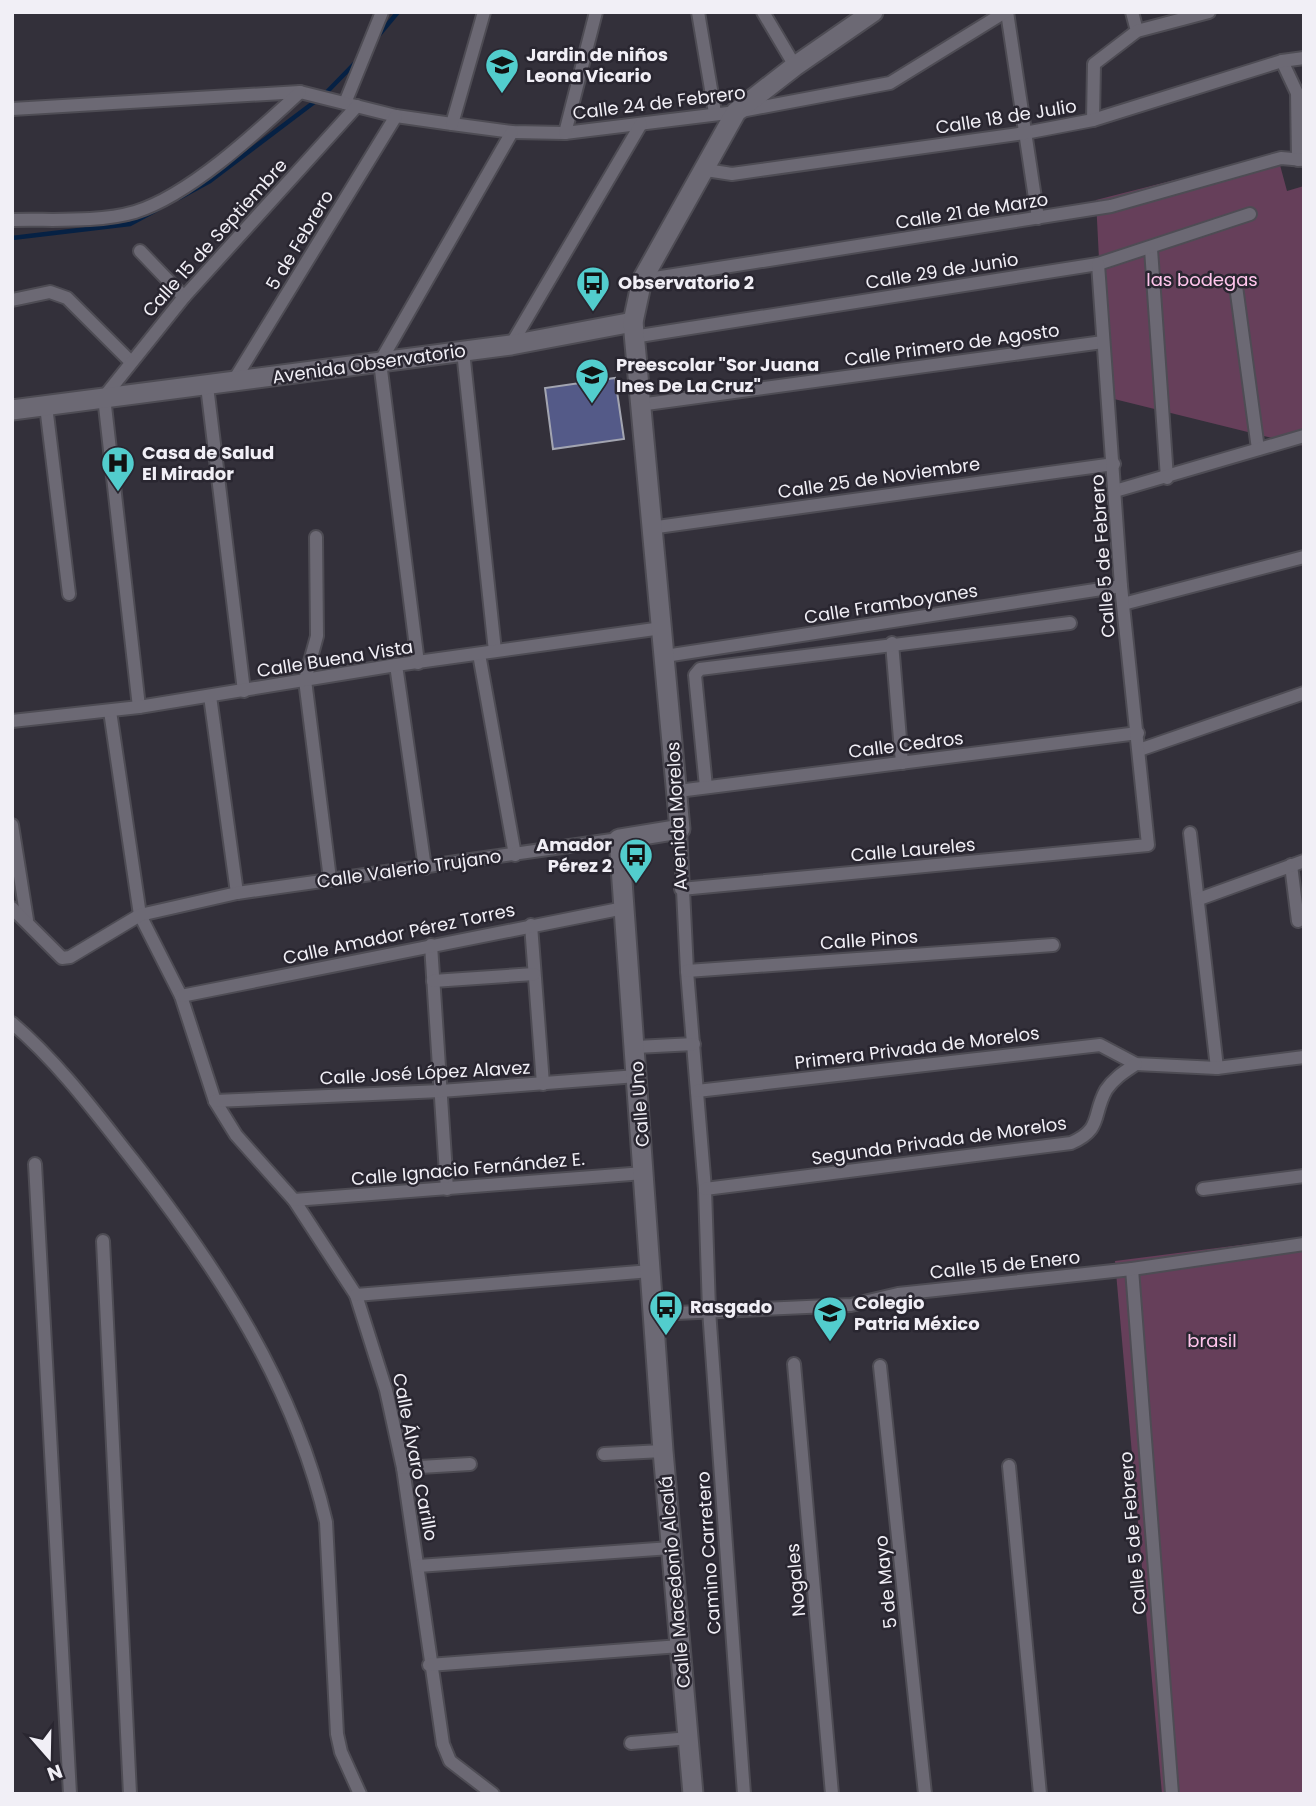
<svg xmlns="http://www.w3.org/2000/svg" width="1316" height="1806" font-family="Poppins,sans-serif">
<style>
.green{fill:#663f5a}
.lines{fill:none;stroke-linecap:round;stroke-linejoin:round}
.stream{stroke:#062144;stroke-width:4.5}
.building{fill:#545a88;stroke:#a3a5b1;stroke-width:2}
.street-casing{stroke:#4e4c54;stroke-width:16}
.secondary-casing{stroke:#4e4c54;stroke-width:23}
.street{stroke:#6c6974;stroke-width:12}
.secondary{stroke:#6c6974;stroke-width:19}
.labels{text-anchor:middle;stroke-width:5;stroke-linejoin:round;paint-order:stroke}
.poi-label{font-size:18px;font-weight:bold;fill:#f1eff6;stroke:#292630;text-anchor:start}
.street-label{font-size:18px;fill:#f1eff6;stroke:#292630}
.park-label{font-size:18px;fill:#ffc5ec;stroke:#292630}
</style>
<rect width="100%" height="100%" fill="#33303a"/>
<g class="green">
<path d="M1277,154L1287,191L1304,186V446L1106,397L1096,200Z"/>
<path d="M1304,1237V1794H1162L1115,1261Z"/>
</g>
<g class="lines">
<g class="stream">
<path d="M378,36L398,12"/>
<path d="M324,95L357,61"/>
<path d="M179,198L210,181L317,100"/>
<path d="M12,238L130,224L158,209"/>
</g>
</g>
<path class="building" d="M615,378L624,439L553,449L545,388Z"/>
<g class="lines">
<g class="street-casing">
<g id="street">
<path d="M698,12L715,113"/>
<path d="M763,12L795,66"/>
<path d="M1007,12L1038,218"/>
<path d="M1132,12L1137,31"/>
<path d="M1282,61L1297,93L1298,160"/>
<path d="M345,103L382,12"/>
<path d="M12,109L300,92L396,116L452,124L512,132L565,133L736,112L890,83L1005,12"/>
<path d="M1093,120L1094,64L1137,31L1209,12"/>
<path d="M452,124L484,12"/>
<path d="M565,133L596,12"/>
<path d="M706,170L732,174L1025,133L1093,120L1282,61L1304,58"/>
<path d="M12,220C52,219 97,223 135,212C190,195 258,131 300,92"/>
<path d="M1151,249L1167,478"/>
<path d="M140,251L184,297"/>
<path d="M642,280L1111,206L1281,158L1304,160"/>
<path d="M1236,286L1258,449"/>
<path d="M12,300L50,292L67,298L130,361"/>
<path d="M633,337L1098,264L1250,214"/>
<path d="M511,345L641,124"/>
<path d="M463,351L495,651"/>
<path d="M233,382L396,116"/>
<path d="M207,386L244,691"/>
<path d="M639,405L1103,342"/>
<path d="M46,406L69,594"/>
<path d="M1115,491L1304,436"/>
<path d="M650,528L1114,464"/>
<path d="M316,537L317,636L305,680L330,879"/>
<path d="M1123,604L1304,557"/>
<path d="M892,643L902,763"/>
<path d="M479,654L515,855"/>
<path d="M665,656L1121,586"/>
<path d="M418,663L380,362L512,132"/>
<path d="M396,665L425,868"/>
<path d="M210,696L237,893"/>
<path d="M139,707L104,397L184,297L357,106"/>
<path d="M110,711L140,915L181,996L215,1101L236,1135L294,1200L356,1295L386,1390L403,1468L443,1744L450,1761L493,1794"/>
<path d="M12,721L139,707L396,665L662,628"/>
<path d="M1139,750L1304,693"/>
<path d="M706,787L695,675L700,669L1070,623"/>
<path d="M678,791L1138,733"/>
<path d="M12,825L27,920"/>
<path d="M680,829L687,971L705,1189L709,1310L744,1794"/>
<path d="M1190,833L1217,1068"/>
<path d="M1291,865L1298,921"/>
<path d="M681,889L1148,845L1121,586L1098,264"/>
<path d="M1199,899L1304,861"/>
<path d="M12,908L62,958L70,957L140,915L237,893L619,839"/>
<path d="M531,925L543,1084"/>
<path d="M431,945L447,1189"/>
<path d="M687,971L1053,945"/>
<path d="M433,981L534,974"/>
<path d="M181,996L624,908"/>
<path d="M12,1023C58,1062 95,1112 132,1159C218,1269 294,1384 326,1522L337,1734L341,1752L360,1794"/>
<path d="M636,1047L694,1044"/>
<path d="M697,1091L1100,1045L1136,1064L1217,1068L1304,1057"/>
<path d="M215,1101L441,1091L637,1076"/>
<path d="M35,1164L70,1794"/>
<path d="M705,1189L1071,1143C1103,1129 1092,1115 1106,1090C1114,1078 1124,1072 1136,1064"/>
<path d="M1203,1189L1304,1176"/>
<path d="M294,1200L644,1173"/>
<path d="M103,1241L130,1794"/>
<path d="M1132,1269L1172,1794"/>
<path d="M356,1295L651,1271"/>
<path d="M654,1314L851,1305L898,1294L1132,1269L1304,1244"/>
<path d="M794,1364L832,1794"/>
<path d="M880,1366L925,1794"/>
<path d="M604,1454L663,1451"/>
<path d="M1009,1466L1040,1794"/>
<path d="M403,1468L470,1464"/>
<path d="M418,1566L671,1548"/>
<path d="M429,1665L680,1646"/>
<path d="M631,1743L690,1738"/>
</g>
</g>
<g class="secondary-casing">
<g id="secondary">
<path d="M12,410L511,345L633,322"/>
<path d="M693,1794L663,1451L619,839L680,829L633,322L642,280L736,112L795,66L873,12"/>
</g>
</g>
<use href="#street" class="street"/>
<use href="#secondary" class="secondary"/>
</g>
<defs>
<g id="school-pin" transform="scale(1.75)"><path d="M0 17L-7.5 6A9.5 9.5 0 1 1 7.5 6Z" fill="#52cdcd" stroke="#292630"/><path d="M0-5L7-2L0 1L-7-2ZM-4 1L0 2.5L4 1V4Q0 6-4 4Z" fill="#111"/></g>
<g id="bus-pin" transform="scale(1.75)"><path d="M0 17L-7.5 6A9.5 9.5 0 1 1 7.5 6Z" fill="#52cdcd" stroke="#292630"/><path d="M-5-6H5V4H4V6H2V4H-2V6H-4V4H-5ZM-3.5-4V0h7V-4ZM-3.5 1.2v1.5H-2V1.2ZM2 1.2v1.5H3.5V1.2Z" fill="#111"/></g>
<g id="hospital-pin" transform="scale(1.75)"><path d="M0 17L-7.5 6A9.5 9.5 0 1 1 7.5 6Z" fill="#52cdcd" stroke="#292630"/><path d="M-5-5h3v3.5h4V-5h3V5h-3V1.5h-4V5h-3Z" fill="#111"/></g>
</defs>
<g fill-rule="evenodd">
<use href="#school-pin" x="502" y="65"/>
<use href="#bus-pin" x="593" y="283"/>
<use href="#school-pin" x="592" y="375"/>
<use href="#hospital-pin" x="118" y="463"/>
<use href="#bus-pin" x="636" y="855"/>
<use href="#bus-pin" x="666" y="1307"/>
<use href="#school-pin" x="830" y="1313"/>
</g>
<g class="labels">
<g class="poi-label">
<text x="526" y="61">Jardin de niños<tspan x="526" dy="21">Leona Vicario</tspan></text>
<text x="618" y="289">Observatorio 2</text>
<text x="616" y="371">Preescolar "Sor Juana<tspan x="616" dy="21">Ines De La Cruz"</tspan></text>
<text x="142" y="459">Casa de Salud<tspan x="142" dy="21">El Mirador</tspan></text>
<text x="612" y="851" text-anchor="end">Amador<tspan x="612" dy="21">Pérez 2</tspan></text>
<text x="854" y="1309">Colegio<tspan x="854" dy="21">Patria México</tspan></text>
<text x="690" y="1313">Rasgado</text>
</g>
<g class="street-label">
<text transform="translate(659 103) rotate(-7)" y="6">Calle 24 de Febrero</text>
<text transform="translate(1006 117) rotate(-9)" y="6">Calle 18 de Julio</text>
<text transform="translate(972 211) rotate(-9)" y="6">Calle 21 de Marzo</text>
<text transform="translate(215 238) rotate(-48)" y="6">Calle 15 de Septiembre</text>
<text transform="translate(300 240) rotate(-59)" y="6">5 de Febrero</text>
<text transform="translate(942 271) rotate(-9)" y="6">Calle 29 de Junio</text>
<text transform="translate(952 345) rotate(-8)" y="6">Calle Primero de Agosto</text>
<text transform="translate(369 364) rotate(-8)" y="6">Avenida Observatorio</text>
<text transform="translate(879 478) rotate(-8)" y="6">Calle 25 de Noviembre</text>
<text transform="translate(1103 556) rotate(-94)" y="6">Calle 5 de Febrero</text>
<text transform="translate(891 604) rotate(-9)" y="6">Calle Framboyanes</text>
<text transform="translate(335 659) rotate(-9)" y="6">Calle Buena Vista</text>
<text transform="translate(906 745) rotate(-7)" y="6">Calle Cedros</text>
<text transform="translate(677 816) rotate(-93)" y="6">Avenida Morelos</text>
<text transform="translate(913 850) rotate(-5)" y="6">Calle Laureles</text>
<text transform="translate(409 869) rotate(-8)" y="6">Calle Valerio Trujano</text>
<text transform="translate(399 934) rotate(-12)" y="6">Calle Amador Pérez Torres</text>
<text transform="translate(869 940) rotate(-4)" y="6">Calle Pinos</text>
<text transform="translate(917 1048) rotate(-7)" y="6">Primera Privada de Morelos</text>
<text transform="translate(425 1073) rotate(-3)" y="6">Calle José López Alavez</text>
<text transform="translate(640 1104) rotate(-94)" y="6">Calle Uno</text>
<text transform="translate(939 1141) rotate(-8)" y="6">Segunda Privada de Morelos</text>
<text transform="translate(468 1169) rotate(-5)" y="6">Calle Ignacio Fernández E.</text>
<text transform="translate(1005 1265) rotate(-6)" y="6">Calle 15 de Enero</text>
<text transform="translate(415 1457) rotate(79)" y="6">Calle Álvaro Carillo</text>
<text transform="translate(1133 1533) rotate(-95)" y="6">Calle 5 de Febrero</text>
<text transform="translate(709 1553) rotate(-94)" y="6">Camino Carretero</text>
<text transform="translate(796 1580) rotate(-95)" y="6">Nogales</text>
<text transform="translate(675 1582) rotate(-95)" y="6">Calle Macedonio Alcalá</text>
<text transform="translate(886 1582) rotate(-96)" y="6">5 de Mayo</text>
</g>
<g class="park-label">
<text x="1202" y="286">las bodegas</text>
<text x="1212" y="1347">brasil</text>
</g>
</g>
<rect width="1316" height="1806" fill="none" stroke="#f1eff6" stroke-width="28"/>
<g transform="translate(49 1757) rotate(160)" stroke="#292630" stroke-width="5" paint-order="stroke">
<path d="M0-5L12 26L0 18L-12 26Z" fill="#f1eff6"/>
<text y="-10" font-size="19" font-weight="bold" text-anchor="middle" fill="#f1eff6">N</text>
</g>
</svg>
